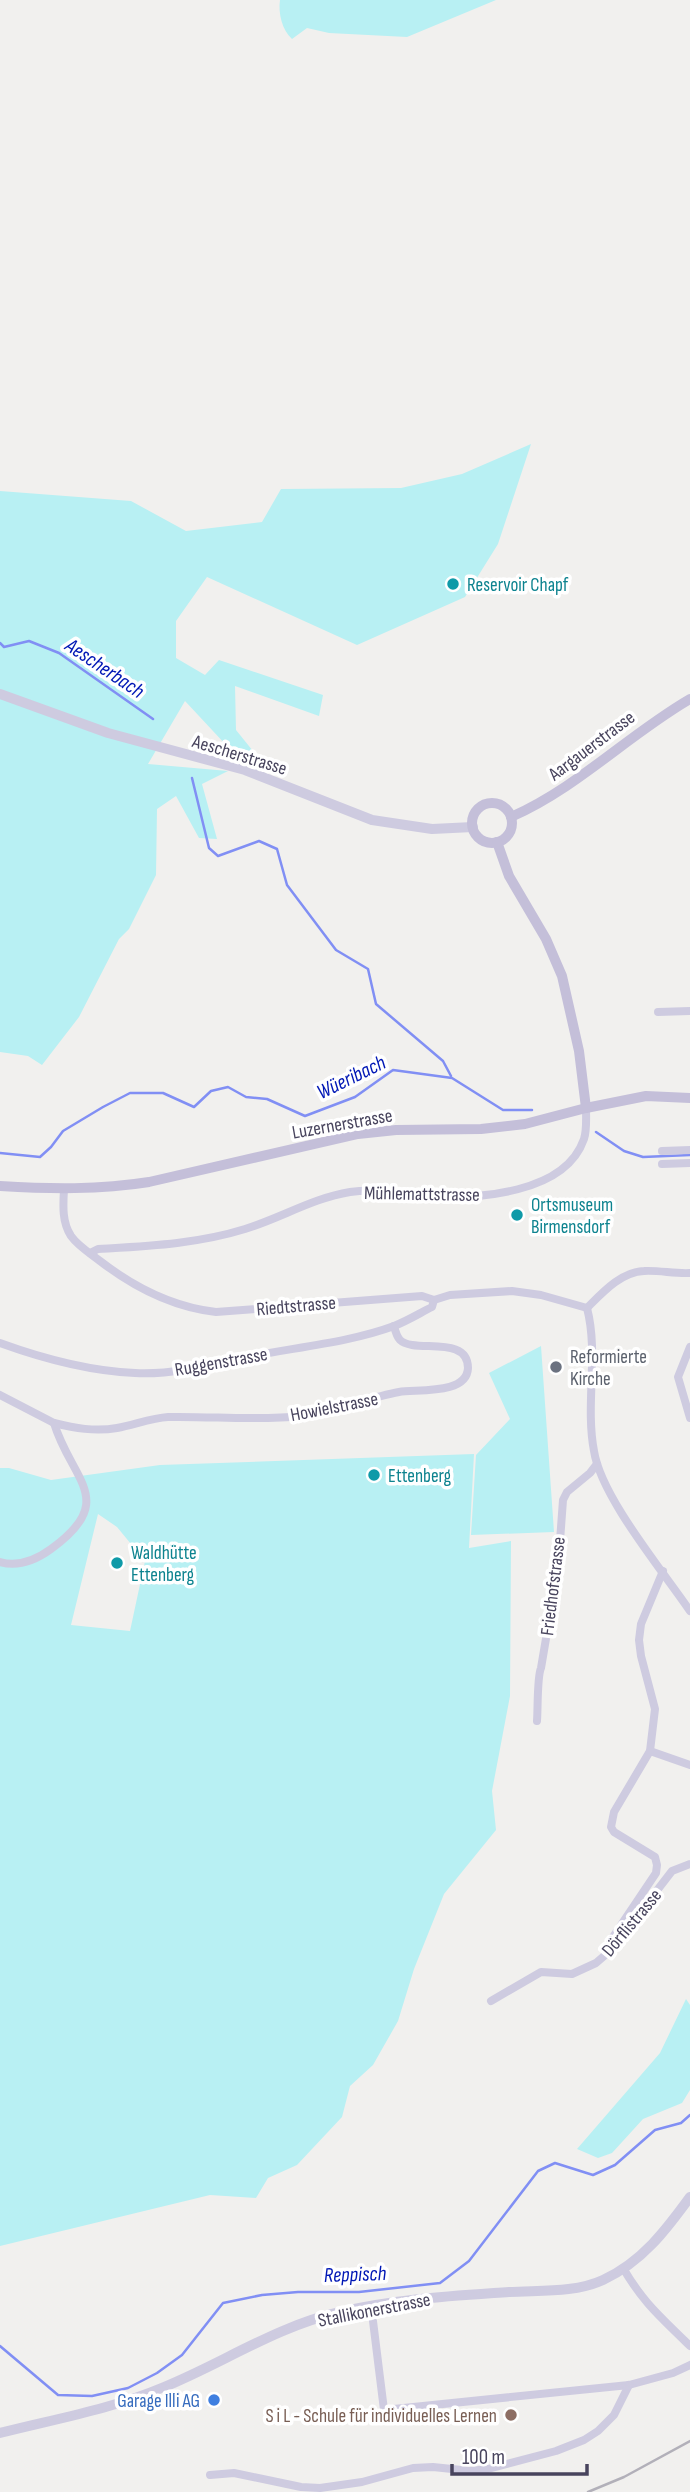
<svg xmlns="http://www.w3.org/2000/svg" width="690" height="2492" font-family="'Sofia Sans Condensed',sans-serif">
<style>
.green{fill:#b8f0f3;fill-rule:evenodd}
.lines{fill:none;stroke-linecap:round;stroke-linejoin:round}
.stream{stroke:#818ff4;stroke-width:2.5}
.minor{stroke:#cecbe0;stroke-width:8}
.tertiary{stroke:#cecbe0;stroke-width:10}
.secondary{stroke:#c4bfd9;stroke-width:10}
.rail{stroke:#b2b0b9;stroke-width:2.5}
.culture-dot{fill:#0f9aa8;stroke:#fff;stroke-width:2.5}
.worship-dot{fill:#6b7280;stroke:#fff;stroke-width:2.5}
.shop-dot{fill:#3f7fe0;stroke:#fff;stroke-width:2.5}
.education-dot{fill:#8d6e63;stroke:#fff;stroke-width:2.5}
.labels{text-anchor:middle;stroke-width:7;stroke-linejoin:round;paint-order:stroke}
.culture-label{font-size:19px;fill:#0d838f;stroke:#fff;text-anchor:start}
.street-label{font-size:19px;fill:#48445d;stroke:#fff}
.worship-label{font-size:19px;fill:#5b616d;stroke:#fff;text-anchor:start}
.shop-label{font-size:19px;fill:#366cbe;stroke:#fff;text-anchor:end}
.education-label{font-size:19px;fill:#785e54;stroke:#fff;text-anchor:end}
.water-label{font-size:21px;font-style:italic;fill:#0017b5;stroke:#fff}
</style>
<rect width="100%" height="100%" fill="#f1f0ee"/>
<g class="green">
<path d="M280,0H496L407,37L329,33L307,28L292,39C282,30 278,13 280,0Z"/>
<path d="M531,444L498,544L465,597L357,645L207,577L176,621V658L205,675L219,660L323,695L319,716L235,686L236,730L266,767L240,760L185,701L148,764L228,771L202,784L217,839L199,838L176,796L157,809L156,875L129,929L119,939L79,1017L42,1065L28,1056L0,1052V491L131,501L186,531L262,522L281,489L401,488L462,474Z"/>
<path d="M541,1346L554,1532L471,1535L476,1455L510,1419L489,1373Z"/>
<path d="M474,1454L469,1548L511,1541L510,1696L492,1791L496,1830L444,1894L414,1969L398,2021L373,2065L350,2086L342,2117L297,2165L268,2178L256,2198L210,2195L0,2246V1468H9L51,1480L160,1465ZM98,1514L117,1527L145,1561L130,1631L71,1625Z"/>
<path d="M686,1999L690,2005V2090L682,2103L643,2119L612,2153L598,2158L577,2149L660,2053Z"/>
</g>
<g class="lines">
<g class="stream">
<path d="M0,643L4,647L29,641L59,653L153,719"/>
<path d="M192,778L209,848L218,856L259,841L277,849L287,885L336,950L368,969L376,1004L443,1061L451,1076"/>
<path d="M596,1132L624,1151L643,1157L690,1155"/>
<path d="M0,1153L40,1157L51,1147L63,1131L103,1107L130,1093H163L194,1107L211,1091L228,1087L246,1097L267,1099L305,1116L355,1097L393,1070L452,1078L503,1110H532"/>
<path d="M0,2346L58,2395L92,2396L128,2388L157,2373L182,2355L223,2303L262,2295L298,2292H359L440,2283L469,2261L538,2171L555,2163L593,2175L615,2165L655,2130L681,2123L690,2115"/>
</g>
<g class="minor">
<path d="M658,1012L690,1011"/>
<path d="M662,1151L690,1150"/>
<path d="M662,1164L690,1163"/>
<path d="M64,1189C63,1206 62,1222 71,1236C78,1246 91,1254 100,1261C135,1288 172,1307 216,1312L422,1296L434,1300L450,1295L512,1291L541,1295L587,1308"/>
<path d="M90,1253L98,1249C148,1246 197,1244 245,1229C281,1218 313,1198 350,1192C377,1188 403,1194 429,1196C478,1199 565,1194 584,1139C587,1130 586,1118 586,1108"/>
<path d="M587,1308C599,1354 585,1404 594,1451C601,1497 663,1571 690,1611"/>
<path d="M587,1308C603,1292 621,1272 644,1271C659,1270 675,1274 690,1273"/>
<path d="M0,1343C44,1359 88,1371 135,1373C174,1375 215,1364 252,1356C298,1347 351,1342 394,1326C407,1321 420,1313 432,1307L434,1300"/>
<path d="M690,1347L678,1377L690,1418"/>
<path d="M0,1395L54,1423C71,1480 119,1500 51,1549C36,1560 18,1567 0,1562"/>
<path d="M54,1423C74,1428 95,1432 117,1428C134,1425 151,1418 168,1417C212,1416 258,1421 301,1416C335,1412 366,1398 399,1392C417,1389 467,1395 468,1368C468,1334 414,1354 400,1340C397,1337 395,1330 394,1326"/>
<path d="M537,1721C538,1708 537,1677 541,1668L558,1568L563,1500L567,1492L590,1473L597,1464"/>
<path d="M650,1751L690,1765"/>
<path d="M609,1943L656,1873L657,1865L655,1857L614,1832L611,1827L614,1812L650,1751L655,1709L641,1656L639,1640L641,1624L663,1571"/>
<path d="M491,2001L541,1972L572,1974L596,1963L611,1950L672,1871L690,1864"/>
<path d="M623,2268C644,2304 662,2318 690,2346"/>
<path d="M371,2305L384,2410L629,2385L673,2373L690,2365"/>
<path d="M210,2475L234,2473L301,2487L320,2488L362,2482L413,2468L433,2467L471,2471L488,2469L556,2451L584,2440L598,2431L614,2415L629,2385"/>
</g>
<g class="tertiary">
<path d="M0,694L108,733L245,770L372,820L432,829L473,827"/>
<path d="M0,2433C55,2419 112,2409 164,2387C223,2363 277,2326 340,2312C395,2299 452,2296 509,2292C539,2290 575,2293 603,2280C642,2262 666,2230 690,2197"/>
</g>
<g class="secondary">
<circle cx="492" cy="823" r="20"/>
<path d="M511,817C577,788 628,735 690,699"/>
<path d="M497,842L509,876L546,939L562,976L579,1051L586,1108"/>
<path d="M0,1186C50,1189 99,1190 149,1182L358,1134L396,1130L481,1129L525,1124L586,1108L646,1096L690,1098"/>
</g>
<path class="rail" d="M588,2492L624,2477L690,2441"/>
</g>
<g class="culture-dot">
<circle cx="453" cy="584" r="7"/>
<circle cx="517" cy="1215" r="7"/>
<circle cx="374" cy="1475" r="7"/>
<circle cx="117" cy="1563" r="7"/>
</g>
<circle class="worship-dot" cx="556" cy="1367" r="7"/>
<circle class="shop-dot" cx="214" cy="2400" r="7"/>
<circle class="education-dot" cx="511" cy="2415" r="7"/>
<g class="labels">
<g class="culture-label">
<text x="467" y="591">Reservoir Chapf</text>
<text x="531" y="1211">Ortsmuseum<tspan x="531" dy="22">Birmensdorf</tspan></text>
<text x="388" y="1482">Ettenberg</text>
<text x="131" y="1559">Waldhütte<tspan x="131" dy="22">Ettenberg</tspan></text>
</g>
<g class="street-label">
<text transform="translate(591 745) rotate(-37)" y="7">Aargauerstrasse</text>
<text transform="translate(240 754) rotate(17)" y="7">Aescherstrasse</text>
<text transform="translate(342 1123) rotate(-10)" y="7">Luzernerstrasse</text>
<text transform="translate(422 1193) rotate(1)" y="7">Mühlemattstrasse</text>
<text transform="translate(296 1305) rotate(-5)" y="7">Riedtstrasse</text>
<text transform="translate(221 1361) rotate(-10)" y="7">Ruggenstrasse</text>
<text transform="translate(334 1406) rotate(-11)" y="7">Howielstrasse</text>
<text transform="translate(552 1586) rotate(-83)" y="7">Friedhofstrasse</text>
<text transform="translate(631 1922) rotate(-50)" y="7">Dörflistrasse</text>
<text transform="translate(374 2309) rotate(-11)" y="7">Stallikonerstrasse</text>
</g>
<g class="worship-label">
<text x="570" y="1363">Reformierte<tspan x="570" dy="22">Kirche</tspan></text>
</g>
<g class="shop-label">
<text x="200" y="2407">Garage Illi AG</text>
</g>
<g class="education-label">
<text x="497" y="2422">S i L - Schule für individuelles Lernen</text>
</g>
<g class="water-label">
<text transform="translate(105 668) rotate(34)" y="7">Aescherbach</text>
<text transform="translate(351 1077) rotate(-26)" y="7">Wüeribach</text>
<text transform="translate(355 2274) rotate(-2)" y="7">Reppisch</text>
</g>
</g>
<path d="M452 2464v10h135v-10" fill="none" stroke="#48445d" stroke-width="3.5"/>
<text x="462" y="2464" font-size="21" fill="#48445d" stroke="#ffffff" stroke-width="5" paint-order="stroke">100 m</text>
</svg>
